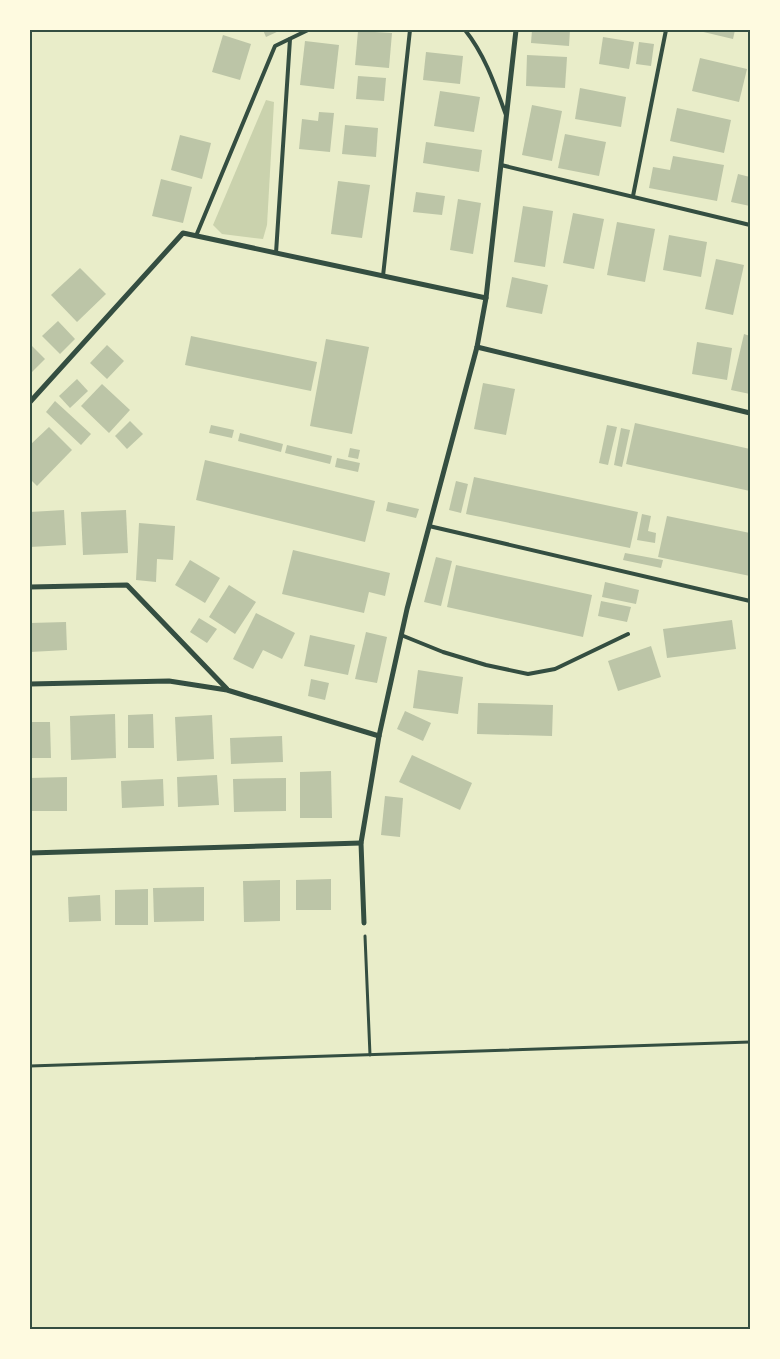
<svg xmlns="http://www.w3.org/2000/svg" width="780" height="1359" font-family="'PT Sans Narrow',sans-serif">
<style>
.green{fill:#cad2ad}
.building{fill:#bcc5a7}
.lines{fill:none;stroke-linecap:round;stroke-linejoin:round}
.path{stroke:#344e41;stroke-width:3}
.service{stroke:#344e41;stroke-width:4}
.minor{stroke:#344e41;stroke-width:5}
.neatline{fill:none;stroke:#344e41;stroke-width:2}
</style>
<rect width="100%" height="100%" fill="#e9edc9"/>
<path class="green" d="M266,100L274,102L267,225L263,239L222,234L213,225Z"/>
<g class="building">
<path d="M263,30H281L266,37Z"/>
<path d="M532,30H570L569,46L531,43Z"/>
<path d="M695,30H735L733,39Z"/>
<path d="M358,31L392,33L389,68L355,65Z"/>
<path d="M223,35L251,44L240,80L212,72Z"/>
<path d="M603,37L634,42L629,69L599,64Z"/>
<path d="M305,41L339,45L334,89L300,85Z"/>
<path d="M639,42L654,44L651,66L636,64Z"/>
<path d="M426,52L463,56L460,84L423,80Z"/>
<path d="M527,55L567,57L565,88L526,86Z"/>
<path d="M700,58L747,69L739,102L692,91Z"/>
<path d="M358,76L386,78L384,101L356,99Z"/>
<path d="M580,88L626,97L621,127L575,119Z"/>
<path d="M440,91L480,97L474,132L434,126Z"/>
<path d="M532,105L562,111L552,161L522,155Z"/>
<path d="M677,108L731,120L724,153L670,141Z"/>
<path d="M319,112L334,113L330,152L299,149L302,119L318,121Z"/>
<path d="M345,125L378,128L376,157L342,154Z"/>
<path d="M565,134L606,142L599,176L558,168Z"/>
<path d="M180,135L211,143L202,179L171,170Z"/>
<path d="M426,142L482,150L479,172L423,163Z"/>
<path d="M673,156L724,165L717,201L649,188L653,167L670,170Z"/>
<path d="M738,174L750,177V206L731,202Z"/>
<path d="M161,179L192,187L183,223L152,216Z"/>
<path d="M338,181L370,185L362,238L331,234Z"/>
<path d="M416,192L445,196L442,215L413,212Z"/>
<path d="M458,199L481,203L473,254L450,250Z"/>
<path d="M523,206L553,211L545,267L514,262Z"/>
<path d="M573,213L604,219L594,269L563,263Z"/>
<path d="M617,222L655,229L645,282L607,275Z"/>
<path d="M669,235L707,242L701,277L663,270Z"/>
<path d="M716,259L744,265L733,315L705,309Z"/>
<path d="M80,268L106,294L77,322L51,295Z"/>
<path d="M512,277L548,285L542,314L506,307Z"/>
<path d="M58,321L75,339L60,354L42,336Z"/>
<path d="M744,334L750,336V394L731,390Z"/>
<path d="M191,336L317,362L311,391L185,365Z"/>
<path d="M326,339L369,347L352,434L310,426Z"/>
<path d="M697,342L732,348L727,380L692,374Z"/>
<path d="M30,344L45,359L30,374Z"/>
<path d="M107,345L124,361L107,379L90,363Z"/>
<path d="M77,379L88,391L70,408L59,396Z"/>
<path d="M483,383L515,389L506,435L474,429Z"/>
<path d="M102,384L130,410L109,433L81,406Z"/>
<path d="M55,401L91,434L81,445L46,412Z"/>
<path d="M130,421L143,434L127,449L115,436Z"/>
<path d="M635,423L750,449V491L626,464Z"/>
<path d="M211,425L234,430L232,438L209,433Z"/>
<path d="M607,425L617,427L608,465L599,463Z"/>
<path d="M49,427L72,450L37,486L30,479V445Z"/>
<path d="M621,428L630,430L622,467L614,465Z"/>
<path d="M240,433L283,444L281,452L238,441Z"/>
<path d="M287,445L332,456L330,464L285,453Z"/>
<path d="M350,448L360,450L358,459L348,457Z"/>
<path d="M337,458L360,463L358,472L335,467Z"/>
<path d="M205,460L375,501L365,542L196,500Z"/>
<path d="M474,477L638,512L630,548L466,514Z"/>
<path d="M456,481L468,484L461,513L449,510Z"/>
<path d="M388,502L419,509L416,518L386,511Z"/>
<path d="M64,510L66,545L30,547V512Z"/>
<path d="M126,510L128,553L83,555L81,512Z"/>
<path d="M642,514L651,516L648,531L656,533L655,543L637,540Z"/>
<path d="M667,516L750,533V576L658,557Z"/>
<path d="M139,523L175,526L173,560L157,559L156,582L136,580Z"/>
<path d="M293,550L390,573L385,596L369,592L364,613L282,594Z"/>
<path d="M625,553L663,560L661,568L623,560Z"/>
<path d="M436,557L452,561L441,606L424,602Z"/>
<path d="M190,560L220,578L205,603L175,585Z"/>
<path d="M456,565L592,595L583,637L447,607Z"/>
<path d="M605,582L639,590L636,604L602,597Z"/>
<path d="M229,585L256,602L235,634L209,617Z"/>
<path d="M601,601L631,607L627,622L598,616Z"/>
<path d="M256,613L295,633L282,659L263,650L253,669L233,659Z"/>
<path d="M199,618L217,629L207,643L190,632Z"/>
<path d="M732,620L736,649L667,658L663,629Z"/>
<path d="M66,622L67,650L30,652V623Z"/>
<path d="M366,632L387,637L377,683L355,679Z"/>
<path d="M310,635L355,645L348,675L304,666Z"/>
<path d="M651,646L661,677L618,691L608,661Z"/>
<path d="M418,670L463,677L458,714L413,708Z"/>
<path d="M311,679L329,683L325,700L308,696Z"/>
<path d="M478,703L553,705L552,736L477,734Z"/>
<path d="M405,711L431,723L423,741L397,729Z"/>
<path d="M115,714L116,758L71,760L70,716Z"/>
<path d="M153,714L154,748H128V715Z"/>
<path d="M212,715L214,759L177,761L175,717Z"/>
<path d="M30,722H50L51,758H30Z"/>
<path d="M282,736L283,762L231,764L230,738Z"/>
<path d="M412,755L472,783L460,810L399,782Z"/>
<path d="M331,771L332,818H300V772Z"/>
<path d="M217,775L219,805L178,807L177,777Z"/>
<path d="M67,777V811H30V778Z"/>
<path d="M286,778V811L234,812L233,779Z"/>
<path d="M163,779L164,806L122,808L121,781Z"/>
<path d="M385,796L403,798L400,837L381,835Z"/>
<path d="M331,879V910H296V880Z"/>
<path d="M280,880V921L244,922L243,881Z"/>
<path d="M204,887V921L154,922L153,888Z"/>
<path d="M148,889V925H115V890Z"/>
<path d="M100,895L101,921L69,922L68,897Z"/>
</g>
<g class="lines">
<g class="path">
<path d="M365,936L370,1055"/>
<path d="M30,1066L750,1042"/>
</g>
<g class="service">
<path d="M465,30C485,55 495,85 506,115"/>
<path d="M501,165L750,225"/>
<path d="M633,196L666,30"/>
<path d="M196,236L275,46L308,30"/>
<path d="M276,253L290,39"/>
<path d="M383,276L410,30"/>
<path d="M429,526L750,601"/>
<path d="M401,635L443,652L486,665L528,674L555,669L628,634"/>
</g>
<g class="minor">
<path d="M477,347L750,413"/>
<path d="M30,402L183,233L486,298"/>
<path d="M30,587L127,585L227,689"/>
<path d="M30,684L169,681L227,690L379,736"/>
<path d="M30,853L361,843"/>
<path d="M364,923L361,843L379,736L407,609L477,347L486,298L516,30"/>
</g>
</g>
<rect width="780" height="1359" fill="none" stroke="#fefae0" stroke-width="62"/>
<rect x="31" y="31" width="718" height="1297" class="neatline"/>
</svg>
